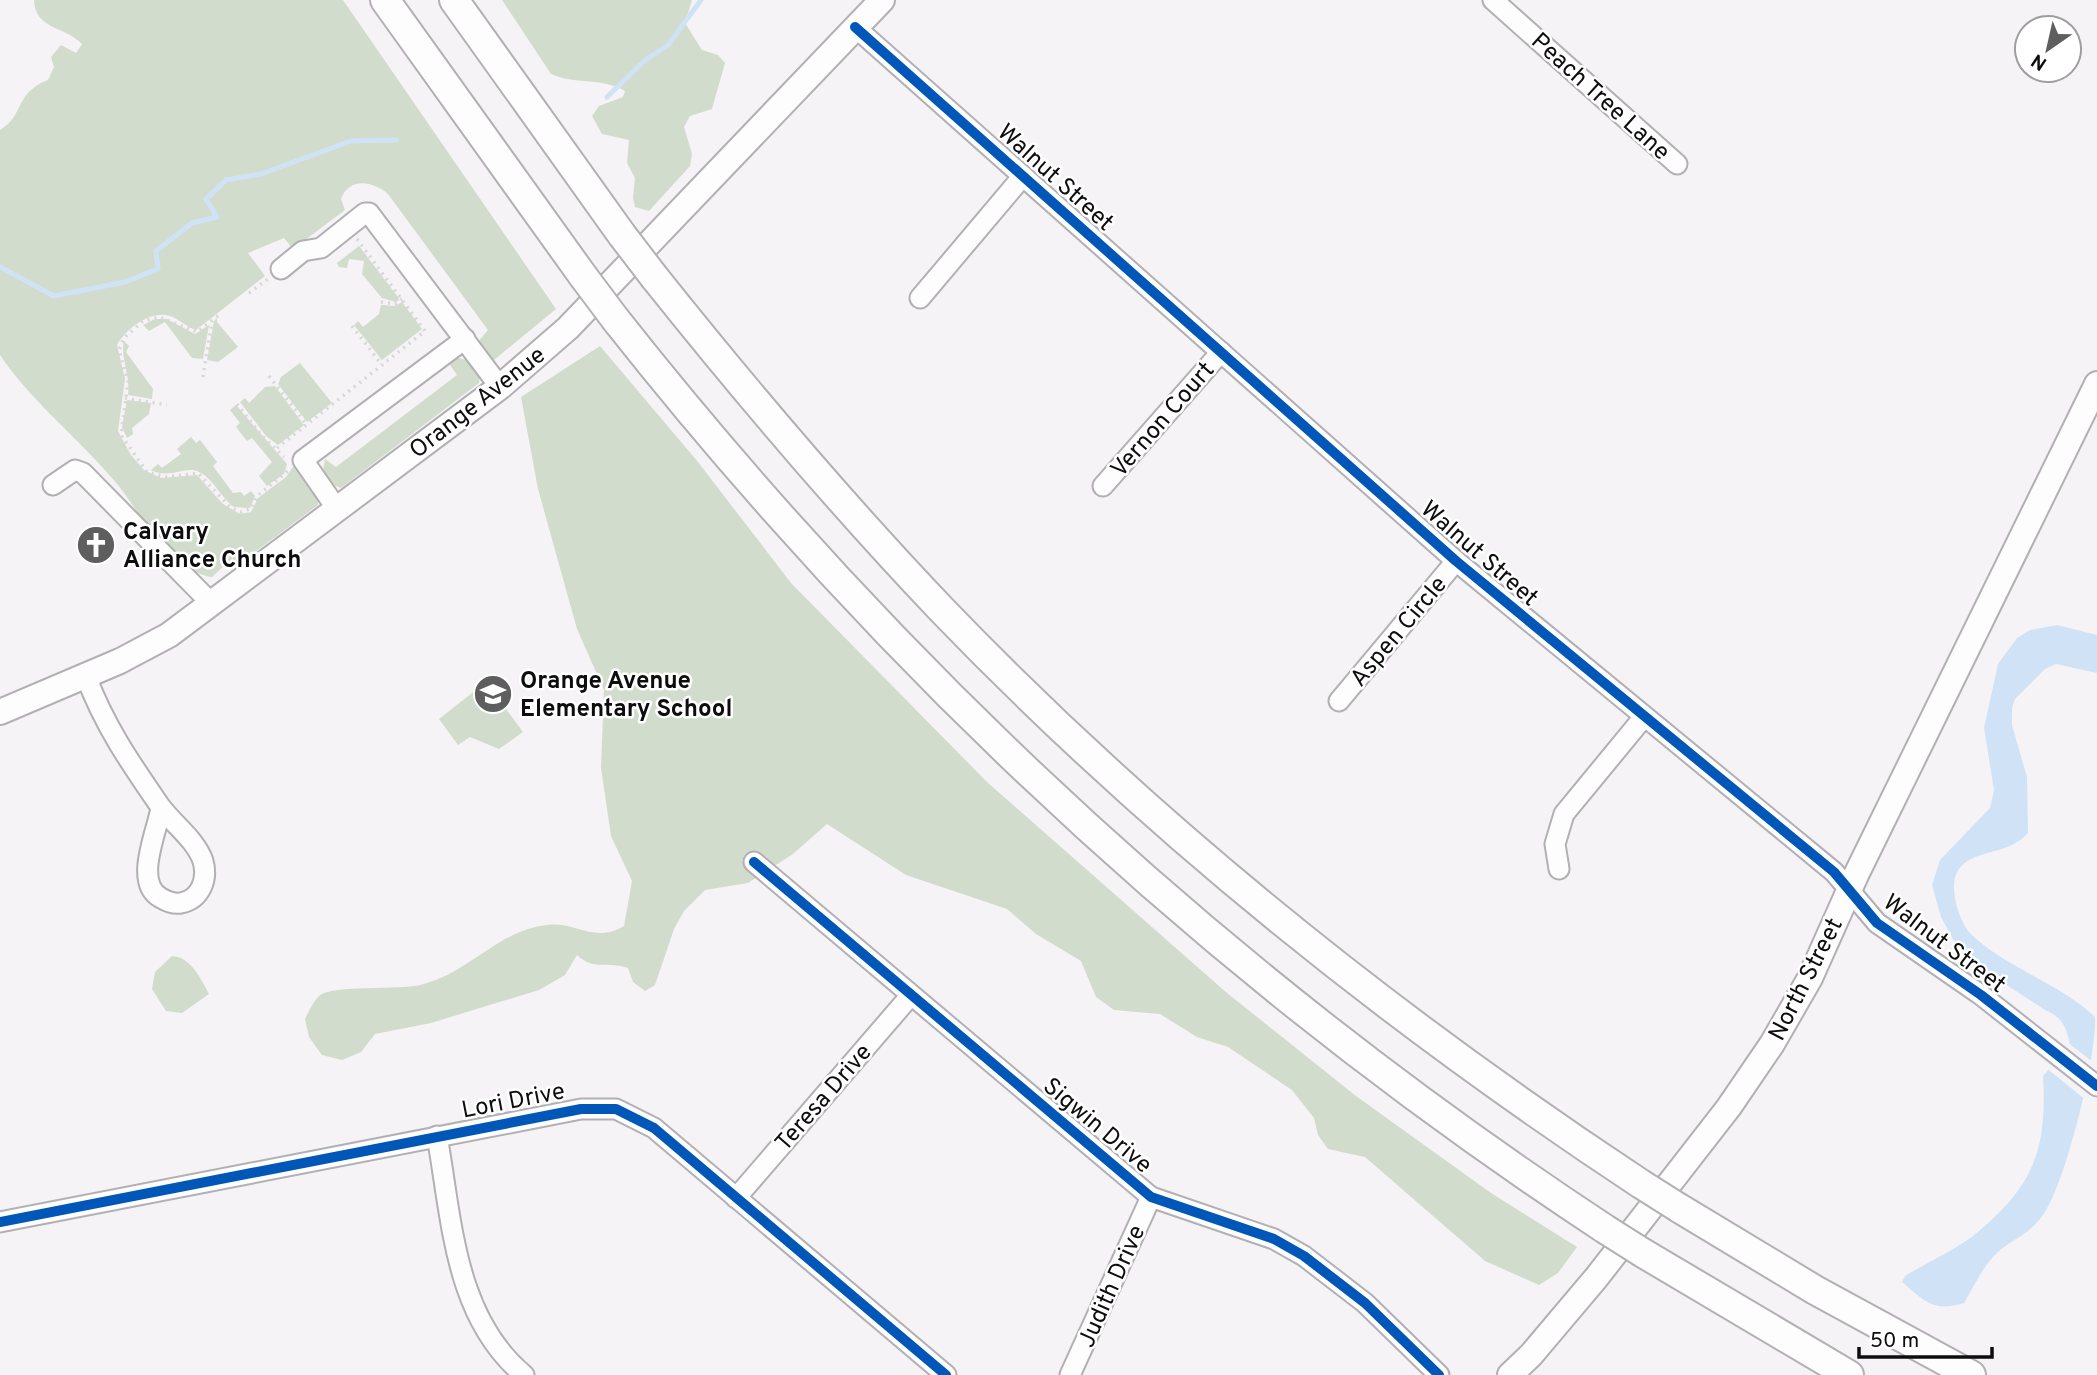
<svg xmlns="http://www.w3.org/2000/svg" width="2097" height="1375" font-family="Overpass,sans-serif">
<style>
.green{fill:#d2dccc}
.water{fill:#d0e3f6}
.pier{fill:#f5f3f5}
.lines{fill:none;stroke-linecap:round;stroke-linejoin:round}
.stream{stroke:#d0e3f6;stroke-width:5}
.minor-casing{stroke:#b2b0b2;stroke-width:23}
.major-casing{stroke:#b2b0b2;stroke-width:28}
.highway-casing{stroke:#b2b0b2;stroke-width:32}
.path{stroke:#d8d7d8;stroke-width:3.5;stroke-dasharray:2 5;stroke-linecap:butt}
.minor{stroke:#fefdfe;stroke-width:19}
.major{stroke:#fefdfe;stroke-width:24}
.highway{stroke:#fefdfe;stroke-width:28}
.highway-bridge-casing{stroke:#b2b0b2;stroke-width:32;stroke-linecap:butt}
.highway-bridge{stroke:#fefdfe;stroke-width:28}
.cycleway-casing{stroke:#fff;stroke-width:15}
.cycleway{stroke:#0057b8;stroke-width:10}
.labels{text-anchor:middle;stroke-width:5;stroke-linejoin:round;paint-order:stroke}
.street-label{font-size:24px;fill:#0e0d0e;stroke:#fff}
.poi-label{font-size:24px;font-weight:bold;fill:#0e0d0e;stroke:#fff;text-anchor:start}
</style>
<rect width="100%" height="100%" fill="#f5f3f5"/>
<g class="green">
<path d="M34,0H343L556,309L494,360L489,359L477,343L488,330L388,194C373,181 349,177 341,199L345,210L293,249L284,238L248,253L265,276L196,330C186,327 179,319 170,316C150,310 126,329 117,345L125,379L118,431L131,455L144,470L161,478L197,475L223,504L240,514L251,512L258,498L286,477L294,465L318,496V505L231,570L226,564L212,577C199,576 181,564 171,555C149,535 132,500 112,478C76,436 30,400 0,355V130C25,115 14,93 48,80L54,67L51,57L61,45L76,53L82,44C65,26 35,30 34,0Z"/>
<path d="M502,0H692L685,23L702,50L718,55L725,63L712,109L690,116L684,127L692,154L690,166L649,211L635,207L633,198L635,178L627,163L629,140L602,134L592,116L599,106L623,97L625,91C602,77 574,85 551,74Z"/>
<path d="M359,246L398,297L399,300L396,302L382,298L362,274L364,261L349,259L347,268L339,267L337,263Z"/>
<path d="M402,302L422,329L382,360L354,325L358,321L363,327L379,314L381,305L395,306Z"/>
<path d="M217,318V322L238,347L218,362L207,360L214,321Z"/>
<path d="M155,319H167L195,334L209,325L203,359L192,358L165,322L149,331L143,325Z"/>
<path d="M124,341L129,346L126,352L153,389L152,399L128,395C131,376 120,358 124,341Z"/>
<path d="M600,346L698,462L791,583L987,782L1227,993L1356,1096L1491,1193L1577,1247L1558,1273L1539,1285L1485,1261L1365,1157L1328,1149L1318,1135L1314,1118L1292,1090L1228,1047L1197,1037L1160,1014L1114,1010L1096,997L1081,961L1036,934L1007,909L906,875L827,824L793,854L748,883L705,890L684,911L674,929L655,985L645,991L633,982L628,968C609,961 593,971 577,955L565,975L539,990L431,1023L375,1034L361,1052L342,1060L322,1055L309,1037L305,1019C309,1011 313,1002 319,996C333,984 400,991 424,984C470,972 499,930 547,925C576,921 594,944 624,926L632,881L611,836L601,768L604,690L577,629L538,489L521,397Z"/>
<path d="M455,357L470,361L480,375L479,383L341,488L333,485L323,471L325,459L336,467L457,375L448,362Z"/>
<path d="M300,363L332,403L307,422L278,384L281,377Z"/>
<path d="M275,386L304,425L278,445L266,436L240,402L245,398L249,403L265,387Z"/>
<path d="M127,400L151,403L149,414L132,428L133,434L127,438L122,427Z"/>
<path d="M236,405L287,464L284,474L267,486L259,476L272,462L252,438L247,441L236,427L240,423L230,410Z"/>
<path d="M191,437L196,443L200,440L217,462L213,466L233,493L241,492L244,496L251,491L255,496L250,508L234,507C221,498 213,478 199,472C185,465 170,480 151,470L158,464L162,468L181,454L177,449Z"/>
<path d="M486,682L523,732L499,749L470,737L458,745L439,719Z"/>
<path d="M172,956C191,957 201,979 209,994L182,1013L166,1011L152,989L155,972Z"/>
</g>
<path class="water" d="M2057,625L2097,635V673L2056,664L2045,669L2015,699L2012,708V725L2027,777L2028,833C2008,856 1975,848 1959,869C1947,885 1959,922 1971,934C2003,966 2059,983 2095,1017C2097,1055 2067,1177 2045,1212C2028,1238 2009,1239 1993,1257C1981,1270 1973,1288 1964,1303C1934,1312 1925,1302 1902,1282L1905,1276C1929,1261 1957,1250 1979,1231C2035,1184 2047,1147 2043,1076L2070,1044C2066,1026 2062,1017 2045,1010L1962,956L1941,917L1932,885L1940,860L1990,808L1994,790L1984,728L1998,664L2017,638L2030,630Z"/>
<path class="pier" d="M2067,1042L2097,1065V1078L2087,1101L2045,1067Z"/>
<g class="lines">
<g class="stream">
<path d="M607,97L644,61L668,45L701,0"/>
<path d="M0,267L54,296L125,282L158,269L156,251L192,223L217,217L206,199L226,180L261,174L351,141L397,140"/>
</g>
<g class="minor-casing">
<g id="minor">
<path d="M1493,0L1677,164"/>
<path d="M855,27L1456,561L1834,872L1877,923L1981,995L2097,1086"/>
<path d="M281,269L303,251L321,248L365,213H369L500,387"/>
<path d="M920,298L1023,176"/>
<path d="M53,485L75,470L83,473L212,604"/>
<path d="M1103,486L1221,352"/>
<path d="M337,509L303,460L465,339"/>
<path d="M86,676C104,725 131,764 160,806C173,824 196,840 203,861C208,879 201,899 181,903C173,904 168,902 161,898C133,883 157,832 161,808"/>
<path d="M1339,701L1456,561"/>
<path d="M754,862L1151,1197L1274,1239L1304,1256L1365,1303L1439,1375"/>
<path d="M1559,869L1555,844L1564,814L1643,718"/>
<path d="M437,1136C452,1219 454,1317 524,1375"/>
<path d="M736,1198L911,995"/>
<path d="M0,1222L581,1109H616L654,1128L946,1375"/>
<path d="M1070,1375L1151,1197"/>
</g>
</g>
<g class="major-casing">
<g id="major">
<path d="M0,712L120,661L169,635L500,387L568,328L882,0"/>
<path d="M1510,1375L1531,1355L1596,1278L1729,1107L1772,1044L1810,978L1856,875L2097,384"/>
</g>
</g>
<g class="highway-casing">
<g id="highway">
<path d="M385,0L583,276"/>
<path d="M454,0L622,235"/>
<path d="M655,278C746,392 841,504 942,610C1152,828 1388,1017 1641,1184"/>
<path d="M616,320C898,677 1225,979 1605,1229"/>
<path d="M1679,1208L1815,1290L1971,1375"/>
<path d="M1643,1253L1849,1375"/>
</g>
</g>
<g class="path">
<path d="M249,293L268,279"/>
<path d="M381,302L395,304L402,299"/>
<path d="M218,316L197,332L159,317L143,321L124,338L119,350L128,382L121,435L147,472L166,477L198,473L231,508L241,512L252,508L257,496L289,470"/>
<path d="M352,326L382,365"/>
<path d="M269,376L307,425"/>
<path d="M203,377L212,321"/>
<path d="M125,398L167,405"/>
<path d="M237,404L263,437L284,457"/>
<path d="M277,448L425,331L357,239"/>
</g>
<use href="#minor" class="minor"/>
<use href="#major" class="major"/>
<use href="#highway" class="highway"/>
<g class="highway-bridge-casing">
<g id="highway-bridge">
<path d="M622,235L655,278"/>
<path d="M583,276L616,320"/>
<path d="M1641,1184L1679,1208"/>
<path d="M1605,1229L1643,1253"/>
</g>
</g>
<use href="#highway-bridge" class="highway-bridge"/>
<g class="cycleway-casing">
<g id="cycleway">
<path d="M855,27L1456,561L1834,872L1877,923L1981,995L2097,1086"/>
<path d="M754,862L1151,1197L1274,1239L1304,1256L1365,1303L1439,1375"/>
<path d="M0,1222L581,1109H616L654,1128L946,1375"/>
</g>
</g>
<use href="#cycleway" class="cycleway"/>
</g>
<defs>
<g id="church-disc" transform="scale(2.0125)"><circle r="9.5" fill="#5f5e5f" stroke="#fff"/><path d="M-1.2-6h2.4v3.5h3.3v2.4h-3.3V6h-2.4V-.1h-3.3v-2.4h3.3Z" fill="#fff"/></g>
<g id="school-disc" transform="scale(2.0125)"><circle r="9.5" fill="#5f5e5f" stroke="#fff"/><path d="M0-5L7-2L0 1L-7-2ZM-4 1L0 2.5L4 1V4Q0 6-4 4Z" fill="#fff"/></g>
</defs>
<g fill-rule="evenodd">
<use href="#church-disc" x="96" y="545"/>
<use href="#school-disc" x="493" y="694"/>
</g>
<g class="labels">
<g class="street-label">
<text transform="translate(1601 96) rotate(42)" y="8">Peach Tree Lane</text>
<text transform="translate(1056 177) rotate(42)" y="8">Walnut Street</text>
<text transform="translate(477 402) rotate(-38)" y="8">Orange Avenue</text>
<text transform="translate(1162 419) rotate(-49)" y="8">Vernon Court</text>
<text transform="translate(1480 553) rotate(41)" y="8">Walnut Street</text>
<text transform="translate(1398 631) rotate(-50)" y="8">Aspen Circle</text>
<text transform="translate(1945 943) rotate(37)" y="8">Walnut Street</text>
<text transform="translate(1805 979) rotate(-63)" y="8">North Street</text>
<text transform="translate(823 1097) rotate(-49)" y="8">Teresa Drive</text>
<text transform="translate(513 1100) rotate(-11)" y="8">Lori Drive</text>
<text transform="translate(1098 1125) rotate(40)" y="8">Sigwin Drive</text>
<text transform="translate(1111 1286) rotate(-66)" y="8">Judith Drive</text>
</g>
<g class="poi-label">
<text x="123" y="539">Calvary<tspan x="123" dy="28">Alliance Church</tspan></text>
<text x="520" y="688">Orange Avenue<tspan x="520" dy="28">Elementary School</tspan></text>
</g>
</g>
<g transform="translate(2048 49) rotate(214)"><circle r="33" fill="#ffffff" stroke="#9f9e9f" stroke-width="2"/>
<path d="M0-5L12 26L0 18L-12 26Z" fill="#5f5e5f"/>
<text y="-10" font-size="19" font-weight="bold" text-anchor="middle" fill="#0e0d0e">N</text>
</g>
<path d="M1859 1347v10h133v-10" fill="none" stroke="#0e0d0e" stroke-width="3.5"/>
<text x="1870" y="1347" font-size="21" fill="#0e0d0e" stroke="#ffffff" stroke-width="5" paint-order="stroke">50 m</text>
</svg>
